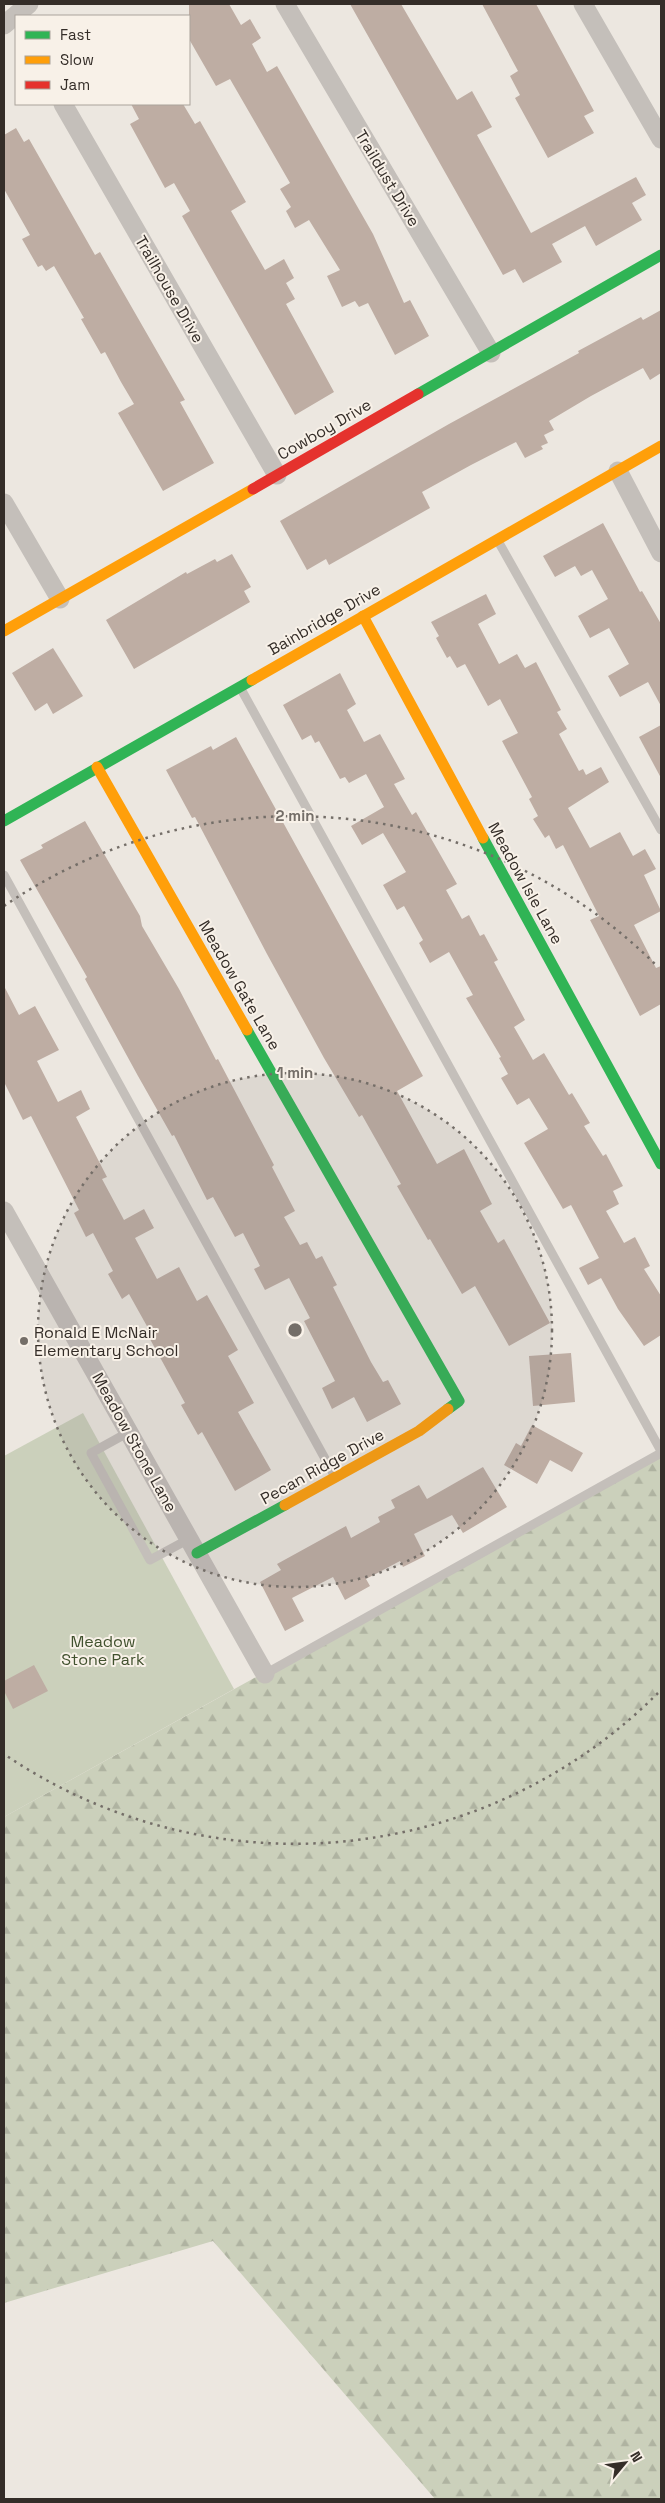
<svg xmlns="http://www.w3.org/2000/svg" width="665" height="2503" font-family="'Space Grotesk',sans-serif">
<style>
.forest{fill:url(#forest-firs)}
.park{fill:#cbd0bb}
.building{fill:#beada3}
.lines{fill:none;stroke-linecap:round;stroke-linejoin:round}
.lane{stroke:#c4bfba;stroke-width:9}
.street{stroke:#c4bfba;stroke-width:19}
.fast{stroke:#30b455;stroke-width:11}
.slow{stroke:#ff9f0a;stroke-width:11}
.jam{stroke:#e5322d;stroke-width:11}
.ring{fill:none;stroke:#746e68;stroke-width:2.5;stroke-dasharray:2.5 5}
.poi-dot{fill:#746e68;stroke:#f8f1e8;stroke-width:2}
.labels{text-anchor:middle;stroke-width:4;stroke-linejoin:round;paint-order:stroke}
.street-label{font-size:16px;fill:#342d28;stroke:#f8f1e8}
.poi-label{font-size:16px;fill:#342d28;stroke:#f8f1e8;text-anchor:start}
.park-label{font-size:16px;fill:#41512e;stroke:#f8f1e8}
.centre{fill:#746e68;stroke:#f8f1e8;stroke-width:2.5}
.ring-label{font-size:15px;text-anchor:middle;font-weight:bold;fill:#746e68;stroke:#f8f1e8;stroke-width:4;stroke-linejoin:round;paint-order:stroke}
</style>
<defs>
<pattern id="forest-firs" width="22" height="20" patternUnits="userSpaceOnUse" patternTransform="scale(1.25)"><rect width="22" height="20" fill="#cbd0bb"/><path d="M5 1l3.5 6h-7zM16 11l3.5 6h-7z" fill="#afb3a1"/></pattern>
</defs>
<rect width="100%" height="100%" fill="#ece7e0"/>
<path class="forest" d="M661,1456V2499H435L213,2241L4,2303V1817L294,1656Z"/>
<path class="park" d="M83,1413L234,1689L4,1817V1456Z"/>
<g class="building">
<path d="M189,4H229L241,25L250,19L261,38L252,44L267,72L277,66L373,234L404,303L410,300L429,336L395,355L368,303L359,307L355,301L342,307L327,276L340,270L309,220L295,228L286,211L291,207L280,189L290,183L230,79L216,86L189,39Z"/>
<path d="M350,4H401L457,100L472,91L492,127L477,135L531,233L636,177L646,195L632,203L642,220L596,246L585,226L552,244L562,262L523,283L515,269L503,275Z"/>
<path d="M482,4H536L594,111L584,116L594,133L548,158L515,98L520,95L510,76L518,71Z"/>
<path d="M131,104H183L195,124L200,121L246,202L231,211L265,270L284,259L294,278L286,283L295,299L286,304L334,392L295,415L182,216L190,211L174,183L165,188L130,124L139,119Z"/>
<path d="M16,128L24,142L29,139L95,255L100,252L185,400L180,402L214,463L163,491L118,413L134,404L121,382L105,352L101,354L81,319L84,318L54,266L46,271L42,265L38,267L22,239L30,235L4,189V135Z"/>
<path d="M661,310V373L650,380L643,368L591,396L549,421L554,430L544,435L548,443L541,446L543,449L525,458L516,442L471,465L422,492L430,508L329,565L326,559L307,570L280,521L449,424L579,353L578,351L641,317L643,320Z"/>
<path d="M603,523L640,592L642,591L661,624V706L648,682L620,697L608,676L629,664L609,628L590,638L578,616L608,599L592,570L581,576L575,566L555,577L543,556Z"/>
<path d="M232,554L251,587L244,591L250,602L134,669L106,620L186,572L187,574L215,559L217,562Z"/>
<path d="M486,594L496,614L478,624L499,664L517,654L525,668L536,662L561,710L557,712L567,729L559,734L579,771L583,769L586,775L601,767L609,782L568,808L590,848L620,832L633,856L645,849L656,869L644,875L661,911L634,925L656,968L661,966V1004L640,1016L590,920L599,916L563,845L556,849L549,835L545,838L533,819L538,816L529,799L532,797L502,741L518,733L500,699L488,706L465,664L457,668L450,656L447,658L436,638L439,636L431,622Z"/>
<path d="M53,648L83,696L53,714L47,703L35,711L12,673Z"/>
<path d="M340,673L356,704L347,710L364,742L380,734L405,779L394,784L412,815L416,812L457,884L446,890L462,919L469,915L480,936L484,934L498,960L494,962L525,1020L514,1027L533,1060L544,1053L569,1095L572,1093L590,1123L584,1126L603,1156L606,1154L623,1186L613,1191L619,1204L606,1211L624,1243L635,1237L650,1266L644,1269L661,1296V1335L644,1346L618,1309L601,1278L588,1285L579,1268L599,1258L571,1205L563,1209L524,1143L548,1129L529,1098L517,1105L501,1078L508,1074L499,1058L501,1057L466,998L473,995L449,952L430,963L419,943L423,940L404,906L397,910L383,885L406,872L383,833L362,845L351,826L384,807L366,774L349,783L345,777L340,779L319,741L315,743L311,735L302,740L283,705Z"/>
<path d="M661,725V778L639,737Z"/>
<path d="M236,737L423,1076L397,1091L437,1164L464,1149L492,1204L480,1211L498,1243L504,1239L550,1323L509,1346L475,1286L462,1294L430,1239L428,1240L397,1186L401,1184L362,1115L359,1117L324,1058L267,954L195,817L192,818L166,770L211,746L213,750Z"/>
<path d="M85,821L140,916L142,926L179,989L216,1060L218,1059L274,1165L272,1167L295,1211L284,1217L300,1245L307,1242L316,1259L322,1256L337,1285L333,1287L371,1362L383,1382L388,1380L401,1404L367,1422L354,1397L332,1409L322,1388L335,1381L304,1321L310,1318L289,1278L265,1290L254,1269L260,1266L243,1233L235,1237L213,1197L207,1200L174,1135L172,1136L138,1076L85,979L87,977L20,860L43,848L41,845Z"/>
<path d="M4,986L19,1015L35,1006L59,1050L37,1061L58,1102L81,1090L90,1109L76,1117L107,1177L102,1179L124,1220L144,1209L154,1228L135,1238L157,1279L179,1267L197,1301L207,1295L238,1350L228,1356L254,1403L238,1412L271,1470L235,1491L202,1432L198,1435L181,1405L185,1403L145,1330L148,1328L129,1294L122,1299L108,1274L113,1271L93,1233L86,1237L74,1213L79,1210L31,1116L23,1120L4,1082Z"/>
<path d="M571,1353L575,1402L533,1406L529,1356Z"/>
<path d="M532,1425L583,1453L572,1472L550,1460L537,1484L504,1465L516,1443L521,1446Z"/>
<path d="M483,1467L507,1507L463,1533L452,1515L414,1534L425,1556L403,1567L400,1561L366,1579L370,1586L345,1600L333,1577L292,1598L304,1621L285,1631L260,1582L281,1570L277,1564L346,1526L351,1538L380,1522L378,1517L395,1508L391,1500L419,1485L427,1499Z"/>
<path d="M34,1665L48,1691L13,1709L4,1691V1681Z"/>
</g>
<g class="lines">
<g class="lane">
<path d="M498,541L661,830"/>
<path d="M241,689L661,1451"/>
<path d="M4,875L334,1475"/>
<path d="M129,1432L91,1453L150,1560L189,1539"/>
<path d="M265,1674L661,1453"/>
</g>
<g class="street">
<path d="M285,4L491,353"/>
<path d="M583,4L661,139"/>
<path d="M4,25L29,4"/>
<path d="M63,104L277,475"/>
<path d="M618,471L661,553"/>
<path d="M4,503L60,599"/>
<path d="M4,1211L265,1674"/>
</g>
<g class="fast">
<path d="M418,394L661,255"/>
<path d="M4,821L252,680"/>
<path d="M483,838L661,1164"/>
<path d="M247,1030L459,1401L448,1409"/>
<path d="M197,1553L285,1505"/>
</g>
<g class="slow">
<path d="M363,616L483,838"/>
<path d="M4,631L253,489"/>
<path d="M252,680L661,446"/>
<path d="M97,767L247,1030"/>
<path d="M285,1505L419,1431L448,1409"/>
</g>
<path class="jam" d="M253,489L418,394"/>
</g>
<circle cx="295" cy="1330" r="257" fill="#746e68" fill-opacity=".12"/>
<g class="ring">
<circle cx="295" cy="1330" r="257"/>
<path d="M658 1693A514 514 0 0 1 4 1754M4 906A514 514 0 0 1 658 967"/>
</g>
<circle class="poi-dot" cx="24" cy="1341" r="5"/>
<g class="labels">
<g class="street-label">
<text transform="translate(388 178) rotate(59)" y="6">Traildust Drive</text>
<text transform="translate(170 289) rotate(60)" y="6">Trailhouse Drive</text>
<text transform="translate(324 429) rotate(-30)" y="6">Cowboy Drive</text>
<text transform="translate(324 619) rotate(-30)" y="6">Bainbridge Drive</text>
<text transform="translate(526 883) rotate(61)" y="6">Meadow Isle Lane</text>
<text transform="translate(240 985) rotate(60)" y="6">Meadow Gate Lane</text>
<text transform="translate(135 1442) rotate(61)" y="6">Meadow Stone Lane</text>
<text transform="translate(322 1466) rotate(-29)" y="6">Pecan Ridge Drive</text>
</g>
<g class="poi-label">
<text x="34" y="1338">Ronald E McNair<tspan x="34" dy="18">Elementary School</tspan></text>
</g>
<g class="park-label">
<text x="103" y="1647">Meadow<tspan x="103" dy="18">Stone Park</tspan></text>
</g>
</g>
<circle cx="295" cy="1330" r="8" class="centre"/>
<g class="ring-label">
<text x="295" y="821">2 min</text>
<text x="295" y="1078">1 min</text>
</g>
<rect width="665" height="2503" fill="none" stroke="#342d28" stroke-width="10"/>
<rect x="15" y="15" width="175" height="90" fill="#f8f1e8" stroke="#aaa39b"/>
<rect x="25" y="31" width="25" height="8" fill="#30b455" stroke="#aaa39b"/>
<text x="60" y="40" font-size="15" fill="#342d28">Fast</text>
<rect x="25" y="56" width="25" height="8" fill="#ff9f0a" stroke="#aaa39b"/>
<text x="60" y="65" font-size="15" fill="#342d28">Slow</text>
<rect x="25" y="81" width="25" height="8" fill="#e5322d" stroke="#aaa39b"/>
<text x="60" y="90" font-size="15" fill="#342d28">Jam</text>
<g transform="translate(625 2463) rotate(61)" stroke="#f8f1e8" stroke-width="4" paint-order="stroke">
<path d="M0-4L9 19L0 12L-9 19Z" fill="#342d28"/>
<text y="-8" font-size="14" font-weight="bold" text-anchor="middle" fill="#342d28">N</text>
</g>
</svg>
